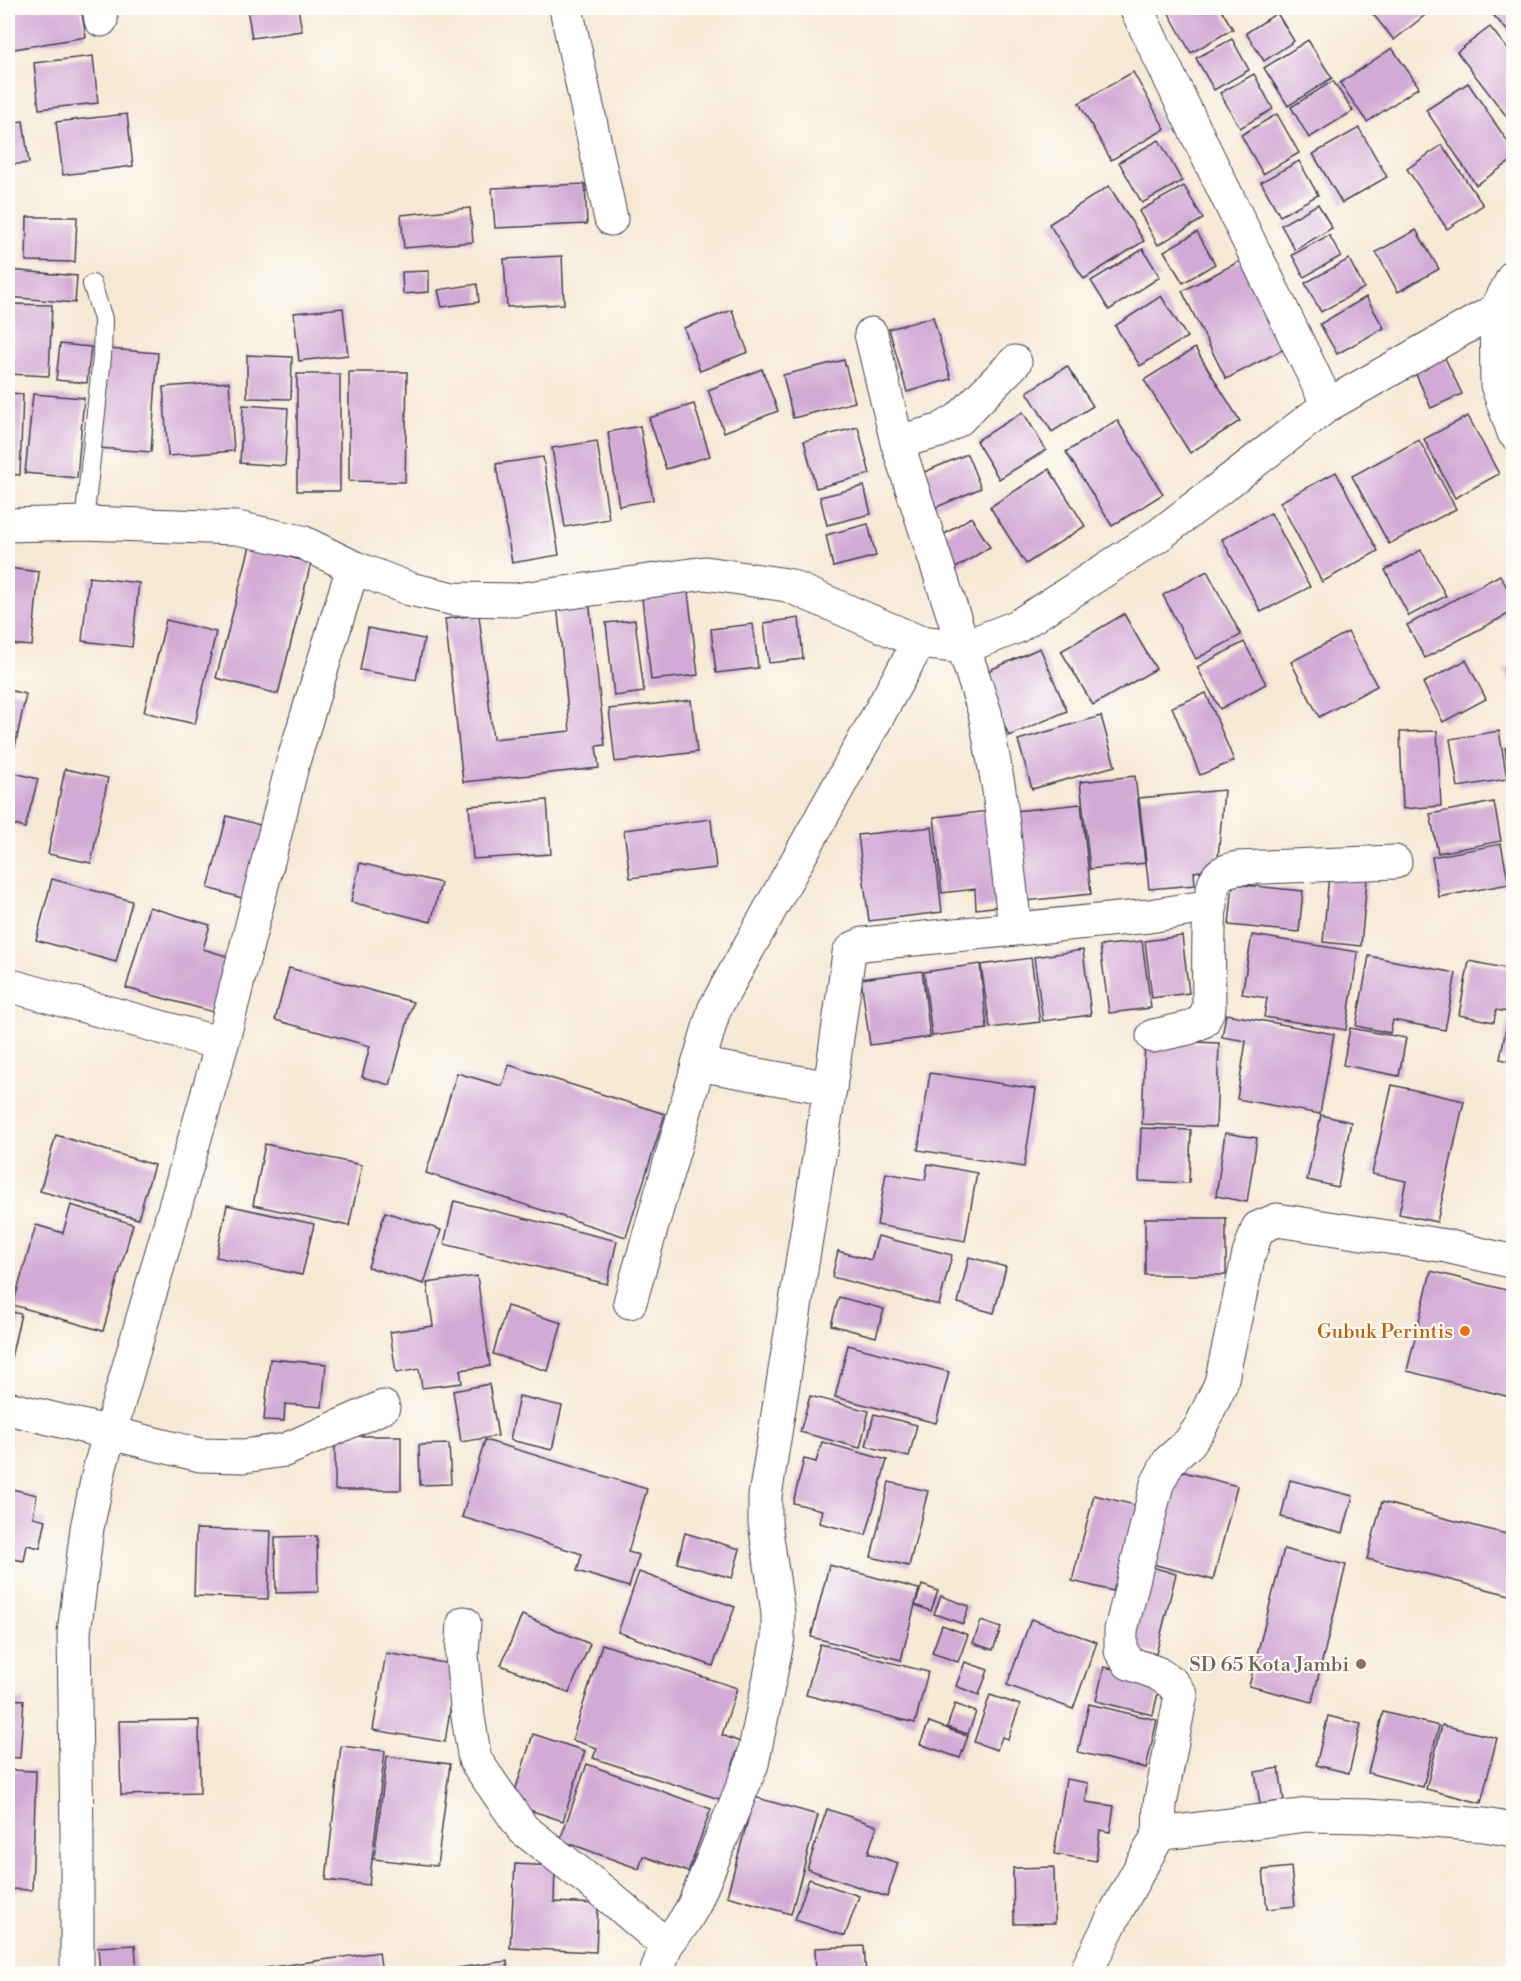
<svg xmlns="http://www.w3.org/2000/svg" width="1521" height="1981" font-family="'Libre Bodoni',serif">
<style>
.building{fill:#d3aad6}
.lines{fill:none;stroke-linecap:round;stroke-linejoin:round}
.service-casing{stroke:#424052;stroke-width:20}
.minor-casing{stroke:#424052;stroke-width:35}
.service{stroke:#fff;stroke-width:18}
.minor{stroke:#fff;stroke-width:33}
.food-dot{fill:#e8710a;stroke:#fdfcf7;stroke-width:2}
.education-dot{fill:#8d6e63;stroke:#fdfcf7;stroke-width:2}
.labels{text-anchor:middle;stroke-width:4.5;stroke-linejoin:round;paint-order:stroke}
.food-label{font-size:20px;fill:#c56008;stroke:#fdfcf7;text-anchor:end}
.education-label{font-size:20px;fill:#785e54;stroke:#fdfcf7;text-anchor:end}
</style>
<rect width="100%" height="100%" fill="#fdfcf7"/>
<filter id="ink" filterUnits="userSpaceOnUse"><feTurbulence type="fractalNoise" baseFrequency=".0167" numOctaves="2"/><feDisplacementMap in="SourceGraphic" scale="12" xChannelSelector="R" yChannelSelector="G"/><feConvolveMatrix kernelMatrix="1 2 1 2 8 2 1 2 1" color-interpolation-filters="sRGB"/></filter>
<filter id="wash" filterUnits="userSpaceOnUse"><feTurbulence type="fractalNoise" baseFrequency=".008" numOctaves="4" result="noise"/><feDisplacementMap in="SourceGraphic" scale="24" xChannelSelector="R" yChannelSelector="G"/><feGaussianBlur stdDeviation="1.35" result="paint"/><feColorMatrix in="noise" values="0 0 0 0 0 0 0 0 0 0 0 0 0 0 0 0 0 1.4 0 .05"/><feComposite in="paint" operator="in"/></filter>
<g filter="url(#wash)">
<rect width="100%" height="100%" fill="#f7e9d5"/>
<g id="blocks">
<g class="building">
<path d="M8,8H81L86,37L8,50Z"/>
<path d="M247,8H298L302,31L252,38Z"/>
<path d="M1172,8H1220L1233,29L1191,53L1167,10Z"/>
<path d="M1368,8H1434L1394,40Z"/>
<path d="M1487,8H1514V38Z"/>
<path d="M1277,13L1294,41L1264,61L1246,33Z"/>
<path d="M1490,27L1514,57V126L1457,52Z"/>
<path d="M1232,39L1249,70L1214,90L1196,58Z"/>
<path d="M1308,40L1332,78L1288,106L1264,68Z"/>
<path d="M1392,48L1419,87L1367,122L1340,83Z"/>
<path d="M93,56L98,103L39,109L34,63Z"/>
<path d="M1133,72L1165,129L1111,160L1079,103Z"/>
<path d="M1254,74L1273,109L1240,128L1220,93Z"/>
<path d="M1333,81L1353,111L1309,138L1291,107Z"/>
<path d="M1468,83L1514,151V159L1476,185L1426,110Z"/>
<path d="M127,114L133,166L63,175L56,122Z"/>
<path d="M1277,114L1299,153L1263,174L1241,135Z"/>
<path d="M23,121L29,163L8,165V123Z"/>
<path d="M1359,128L1387,177L1342,203L1313,154Z"/>
<path d="M1159,140L1182,181L1142,203L1119,162Z"/>
<path d="M1442,145L1483,205L1447,229L1407,169Z"/>
<path d="M1299,161L1318,195L1280,216L1261,182Z"/>
<path d="M585,184L587,224L495,228L492,188Z"/>
<path d="M1109,186L1144,241L1084,279L1049,224Z"/>
<path d="M1184,186L1203,219L1158,245L1139,211Z"/>
<path d="M1318,204L1332,228L1295,250L1281,225Z"/>
<path d="M470,208L473,242L404,248L401,215Z"/>
<path d="M27,217H77L75,262L26,261Z"/>
<path d="M1416,230L1439,269L1398,292L1376,252Z"/>
<path d="M1197,232L1215,264L1183,283L1164,251Z"/>
<path d="M1329,235L1341,256L1304,277L1292,255Z"/>
<path d="M1143,249L1160,277L1109,310L1091,281Z"/>
<path d="M562,256L564,304L507,307L504,259Z"/>
<path d="M1349,259L1364,288L1321,312L1305,283Z"/>
<path d="M1242,260L1286,348L1226,379L1182,291Z"/>
<path d="M8,270L77,276L75,303L8,297Z"/>
<path d="M429,271V292L403,294L402,272Z"/>
<path d="M477,284L479,302L442,307L438,290Z"/>
<path d="M1161,296L1187,337L1140,366L1115,326Z"/>
<path d="M1366,297L1384,328L1337,354L1320,324Z"/>
<path d="M8,304L52,305L49,376L8,374Z"/>
<path d="M343,308L348,355L299,361L294,313Z"/>
<path d="M732,310L748,352L700,371L684,328Z"/>
<path d="M933,317L951,379L907,392L889,329Z"/>
<path d="M60,344L91,347L87,383L56,380Z"/>
<path d="M1195,348L1240,421L1190,453L1144,380Z"/>
<path d="M108,349L158,353L151,452L99,448Z"/>
<path d="M247,355L292,357L291,399L247,398Z"/>
<path d="M1445,358L1462,394L1431,408L1415,372Z"/>
<path d="M844,360L855,402L793,418L783,375Z"/>
<path d="M1067,366L1093,406L1052,432L1027,392Z"/>
<path d="M762,369L778,411L724,432L708,390Z"/>
<path d="M349,372H407L405,482L349,481Z"/>
<rect x="297" y="374" width="43" height="117"/>
<path d="M229,382L234,451L168,456L163,387Z"/>
<path d="M8,393L23,394L20,475L8,474Z"/>
<path d="M33,394L84,398L77,478L25,473Z"/>
<path d="M694,404L710,456L666,469L649,418Z"/>
<path d="M243,405L288,408L285,466L240,463Z"/>
<path d="M1023,412L1046,450L999,479L976,441Z"/>
<path d="M1468,416L1499,474L1455,498L1424,439Z"/>
<path d="M1117,420L1163,494L1112,526L1066,452Z"/>
<path d="M640,426L653,500L619,506L608,432Z"/>
<path d="M858,427L870,474L816,488L804,441Z"/>
<path d="M1419,440L1456,509L1389,544L1352,476Z"/>
<path d="M597,441L609,519L565,527L552,448Z"/>
<path d="M967,454L981,488L930,510L915,476Z"/>
<path d="M543,457L559,555L512,563L496,464Z"/>
<path d="M1049,469L1085,526L1026,564L990,507Z"/>
<path d="M1336,472L1378,551L1322,582L1280,502Z"/>
<path d="M864,486L871,514L827,525L820,497Z"/>
<path d="M1271,513L1310,587L1261,612L1222,539Z"/>
<path d="M971,517L990,547L956,568L937,539Z"/>
<path d="M868,524L876,556L833,567L826,535Z"/>
<path d="M250,546L311,563L278,694L216,678Z"/>
<path d="M1421,550L1446,596L1409,616L1385,570Z"/>
<path d="M8,568L39,572L32,646L8,644Z"/>
<path d="M1207,571L1241,635L1196,659L1163,595Z"/>
<path d="M1500,575L1514,600V611L1425,658L1407,625Z"/>
<path d="M89,577L139,583L132,647L82,641Z"/>
<path d="M688,592L698,675L651,680L642,598Z"/>
<path d="M589,600L605,745L596,746L599,768L463,782L445,619L479,615L493,739L570,731L557,604Z"/>
<path d="M1124,614L1156,669L1093,705L1061,651Z"/>
<path d="M799,618L803,659L769,663L764,623Z"/>
<path d="M166,620L216,632L195,724L144,712Z"/>
<path d="M635,620L644,692L614,696L606,623Z"/>
<path d="M753,624L758,668L716,673L711,629Z"/>
<path d="M368,628L424,639L416,680L360,670Z"/>
<path d="M1348,632L1377,686L1319,717L1291,662Z"/>
<path d="M1244,642L1266,684L1220,709L1197,667Z"/>
<path d="M1040,648L1067,711L1009,736L983,673Z"/>
<path d="M1466,660L1486,699L1443,722L1423,683Z"/>
<path d="M1514,666V692H1513L1504,670Z"/>
<path d="M8,690L26,694L15,747L8,745Z"/>
<path d="M1206,693L1234,761L1200,775L1172,707Z"/>
<path d="M691,700L697,752L615,762L609,709Z"/>
<path d="M1101,716L1115,766L1032,789L1018,740Z"/>
<path d="M1437,731L1441,806L1403,809L1400,732Z"/>
<path d="M1499,731L1507,779L1458,787L1450,739Z"/>
<path d="M1514,747V790H1512L1505,748Z"/>
<path d="M65,769L108,778L91,863L48,854Z"/>
<path d="M11,772L38,779L25,828L8,823V786Z"/>
<path d="M1135,776L1145,863L1090,869L1080,782Z"/>
<path d="M1224,790L1217,869L1194,872L1195,885L1149,889L1139,798Z"/>
<path d="M547,800L551,854L473,859L469,806Z"/>
<path d="M1494,802L1501,841L1438,853L1430,814Z"/>
<path d="M1081,804L1091,894L1025,901L1015,811Z"/>
<path d="M990,811L1001,906L976,909L975,889L942,893L934,817Z"/>
<path d="M227,816L271,828L252,901L208,888Z"/>
<path d="M711,819L716,868L630,878L624,830Z"/>
<path d="M932,827L942,912L869,921L858,835Z"/>
<path d="M1501,844L1509,884L1439,897L1432,857Z"/>
<path d="M360,863L441,883L431,922L351,902Z"/>
<path d="M1329,875L1367,879L1361,946L1323,942Z"/>
<path d="M52,879L132,901L116,962L36,940Z"/>
<path d="M1233,884L1303,891L1299,932L1229,925Z"/>
<path d="M149,907L210,925L203,949L233,958L217,1013L126,988Z"/>
<path d="M1252,935L1358,952L1346,1030L1264,1017L1267,998L1242,994Z"/>
<path d="M1182,936L1189,993L1152,998L1145,941Z"/>
<path d="M1142,941L1151,1008L1109,1013L1100,946Z"/>
<path d="M1083,950L1091,1015L1043,1021L1034,957Z"/>
<path d="M1369,956L1456,973L1445,1030L1393,1020L1390,1033L1356,1026Z"/>
<path d="M1031,958L1040,1022L990,1028L981,965Z"/>
<path d="M1469,961L1514,970V1013L1496,1010L1494,1022L1459,1015Z"/>
<path d="M980,964L987,1029L932,1036L924,972Z"/>
<path d="M289,968L413,1002L390,1085L362,1077L370,1046L275,1020Z"/>
<path d="M922,971L930,1037L870,1045L861,979Z"/>
<path d="M1226,1014L1334,1034L1320,1114L1237,1099L1246,1041L1222,1037Z"/>
<path d="M1508,1018L1514,1019V1062L1500,1059Z"/>
<path d="M1350,1028L1406,1038L1399,1076L1343,1065Z"/>
<path d="M1145,1040L1219,1043L1216,1127L1142,1124Z"/>
<path d="M509,1065L665,1114L626,1237L426,1173L457,1073L502,1086Z"/>
<path d="M930,1073L1036,1089L1024,1167L918,1150Z"/>
<path d="M1392,1085L1464,1101L1437,1222L1399,1214L1406,1181L1372,1174Z"/>
<path d="M1321,1115L1351,1122L1338,1187L1307,1180Z"/>
<path d="M1141,1128L1191,1130L1189,1183L1139,1181Z"/>
<path d="M1225,1133L1257,1138L1247,1202L1216,1196Z"/>
<path d="M56,1135L154,1165L138,1219L40,1191Z"/>
<path d="M265,1144L362,1165L349,1226L253,1205Z"/>
<path d="M928,1164L977,1173L965,1241L877,1225L886,1173L925,1180Z"/>
<path d="M454,1201L617,1241L607,1284L444,1244Z"/>
<path d="M71,1205L133,1224L103,1331L13,1305L36,1225L63,1233Z"/>
<path d="M227,1205L314,1224L302,1275L216,1257Z"/>
<path d="M385,1212L441,1230L424,1284L368,1267Z"/>
<rect x="1145" y="1218" width="81" height="57"/>
<path d="M878,1236L952,1255L939,1305L832,1277L838,1251L871,1260Z"/>
<path d="M969,1257L1006,1267L994,1313L958,1303Z"/>
<path d="M1431,1271L1514,1292V1398L1407,1371Z"/>
<path d="M477,1276L490,1366L460,1370L462,1383L422,1388L419,1369L396,1373L390,1332L433,1326L427,1283Z"/>
<path d="M839,1297L884,1309L876,1337L831,1325Z"/>
<path d="M507,1306L562,1323L548,1371L493,1354Z"/>
<path d="M8,1311L21,1314L8,1371Z"/>
<path d="M848,1345L949,1372L936,1423L835,1397Z"/>
<path d="M270,1359L326,1364L322,1407L285,1404L284,1421L264,1420Z"/>
<path d="M489,1384L498,1436L461,1442L453,1391Z"/>
<path d="M519,1396L562,1406L552,1450L510,1440Z"/>
<path d="M810,1396L869,1411L860,1448L800,1432Z"/>
<path d="M874,1414L917,1425L909,1457L866,1446Z"/>
<rect x="335" y="1436" width="66" height="54"/>
<path d="M485,1440L647,1489L628,1552L639,1555L629,1587L577,1571L582,1554L462,1517Z"/>
<path d="M822,1442L887,1460L866,1535L819,1523L822,1510L793,1503L804,1459L816,1462Z"/>
<path d="M449,1444L451,1484L420,1485L419,1445Z"/>
<path d="M1169,1468L1237,1486L1213,1580L1145,1562Z"/>
<path d="M1290,1480L1353,1496L1343,1533L1281,1517Z"/>
<path d="M889,1482L928,1491L909,1566L871,1557Z"/>
<path d="M8,1488L37,1495L33,1517L46,1520L40,1548L27,1545L24,1561L8,1558Z"/>
<path d="M1094,1495L1143,1507L1121,1593L1072,1581Z"/>
<path d="M1382,1502L1514,1536V1596L1367,1559Z"/>
<path d="M196,1529L271,1531L268,1599L194,1596Z"/>
<path d="M685,1533L740,1549L732,1578L677,1563Z"/>
<path d="M317,1536L318,1592L276,1593L275,1537Z"/>
<path d="M1284,1549L1346,1565L1312,1702L1249,1686Z"/>
<path d="M829,1565L919,1589L901,1660L811,1637Z"/>
<path d="M1145,1565L1176,1574L1156,1654L1125,1646Z"/>
<path d="M639,1572L735,1607L713,1666L618,1632Z"/>
<path d="M922,1585L938,1591L931,1611L915,1605Z"/>
<path d="M941,1596L969,1606L963,1624L934,1614Z"/>
<path d="M522,1615L590,1644L569,1693L501,1665Z"/>
<path d="M1031,1619L1097,1642L1073,1709L1007,1685Z"/>
<path d="M981,1621L1001,1628L993,1650L973,1643Z"/>
<path d="M942,1625L968,1635L958,1662L932,1653Z"/>
<path d="M602,1644L737,1688L722,1735L740,1742L722,1800L593,1758L597,1748L572,1740Z"/>
<path d="M820,1644L928,1672L915,1723L806,1695Z"/>
<path d="M386,1653L457,1665L445,1742L373,1730Z"/>
<path d="M965,1662L988,1670L979,1695L956,1686Z"/>
<path d="M1104,1667L1161,1680L1153,1715L1096,1701Z"/>
<path d="M990,1695L1020,1705L1008,1739L1002,1737L997,1750L974,1742Z"/>
<path d="M8,1699L24,1700L20,1758L8,1757Z"/>
<path d="M955,1704L976,1712L968,1734L947,1727Z"/>
<path d="M1089,1704L1157,1720L1146,1768L1078,1752Z"/>
<path d="M1383,1712L1439,1726L1423,1787L1368,1773Z"/>
<path d="M1328,1716L1361,1724L1349,1773L1316,1765Z"/>
<path d="M199,1720L200,1793L121,1795L119,1721Z"/>
<path d="M929,1722L968,1736L960,1758L920,1744Z"/>
<path d="M1442,1725L1497,1738L1481,1803L1426,1789Z"/>
<path d="M533,1734L585,1751L563,1821L511,1804Z"/>
<path d="M341,1746L385,1751L369,1885L326,1880Z"/>
<path d="M387,1756L450,1764L437,1866L374,1859Z"/>
<path d="M587,1764L711,1809L688,1872L643,1856L639,1869L560,1840Z"/>
<path d="M1279,1768L1284,1801L1260,1804L1255,1772Z"/>
<path d="M8,1770L36,1771L32,1890L10,1889L9,1896H8Z"/>
<path d="M1066,1779L1088,1783L1086,1802L1114,1806L1110,1832L1100,1830L1096,1861L1054,1854Z"/>
<path d="M754,1797L818,1815L791,1914L727,1896Z"/>
<path d="M827,1809L877,1826L868,1853L898,1863L887,1897L807,1869Z"/>
<path d="M515,1864L555,1866L554,1902L598,1904L596,1952L510,1948Z"/>
<path d="M1054,1867L1055,1923L1014,1924L1013,1868Z"/>
<path d="M1291,1867L1295,1906L1267,1909L1263,1870Z"/>
<path d="M809,1879L859,1896L845,1936L795,1920Z"/>
<path d="M135,1945L137,1974H100L98,1947Z"/>
<path d="M864,1946L866,1974H816L815,1948Z"/>
<path d="M379,1952L382,1974H260L259,1969Z"/>
<path d="M507,1961L508,1974H459L458,1968Z"/>
</g>
</g>
</g>
<g filter="url(#ink)">
<use href="#blocks" fill-opacity="0" stroke="#424052" stroke-width="1.5"/>
<g class="lines">
<g class="service-casing">
<path id="service" d="M84,523L102,357L103,319L92,284"/>
</g>
<g class="minor-casing">
<g id="minor">
<path d="M99,8L101,20"/>
<path d="M566,8L611,219"/>
<path d="M1136,8L1328,405"/>
<path d="M1514,276L1496,310L1497,385L1514,433"/>
<path d="M871,334L897,442L985,713L999,790L1015,928"/>
<path d="M897,442L939,431L959,419L1015,362"/>
<path d="M8,525L84,523L237,528L302,542L353,567L410,589L454,599L515,600L705,573L787,585L919,642"/>
<path d="M8,985L222,1044"/>
<path d="M1153,1036L1189,1028L1203,1021L1209,1008C1209,984 1206,892 1217,878C1221,871 1230,870 1237,868L1395,862"/>
<path d="M698,1064L830,1088"/>
<path d="M630,1302L714,1010L919,642L964,647L1016,627L1159,535L1328,405L1496,310"/>
<path d="M8,1408L200,1455L244,1456L285,1450L383,1407"/>
<path d="M464,1623L462,1656L468,1717L475,1760L523,1829L605,1893L666,1945"/>
<path d="M1159,1834L1307,1815L1368,1816L1484,1825L1514,1830"/>
<path d="M77,1974V1837L74,1633L87,1528L100,1467L222,1044L293,762L353,567"/>
<path d="M656,1974L666,1945L684,1922L694,1905L752,1764L778,1638V1613L765,1523V1496L830,1088L849,953L854,948L863,944L1149,916L1211,906"/>
<path d="M1085,1974L1117,1910L1159,1834L1160,1804L1181,1695L1172,1683L1157,1673L1129,1663L1121,1651V1630L1157,1484L1169,1461L1189,1443L1201,1426L1221,1383L1249,1254L1258,1228L1277,1220L1446,1246L1514,1262"/>
</g>
</g>
<use href="#service" class="service"/>
<use href="#minor" class="minor"/>
</g>
</g>
<circle class="food-dot" cx="1465" cy="1331" r="6"/>
<circle class="education-dot" cx="1361" cy="1664" r="6"/>
<g class="labels">
<g class="food-label">
<text x="1453" y="1338">Gubuk Perintis</text>
</g>
<g class="education-label">
<text x="1349" y="1671">SD 65 Kota Jambi</text>
</g>
</g>
<rect width="1521" height="1981" fill="none" stroke="#fdfcf7" stroke-width="30"/>
</svg>
